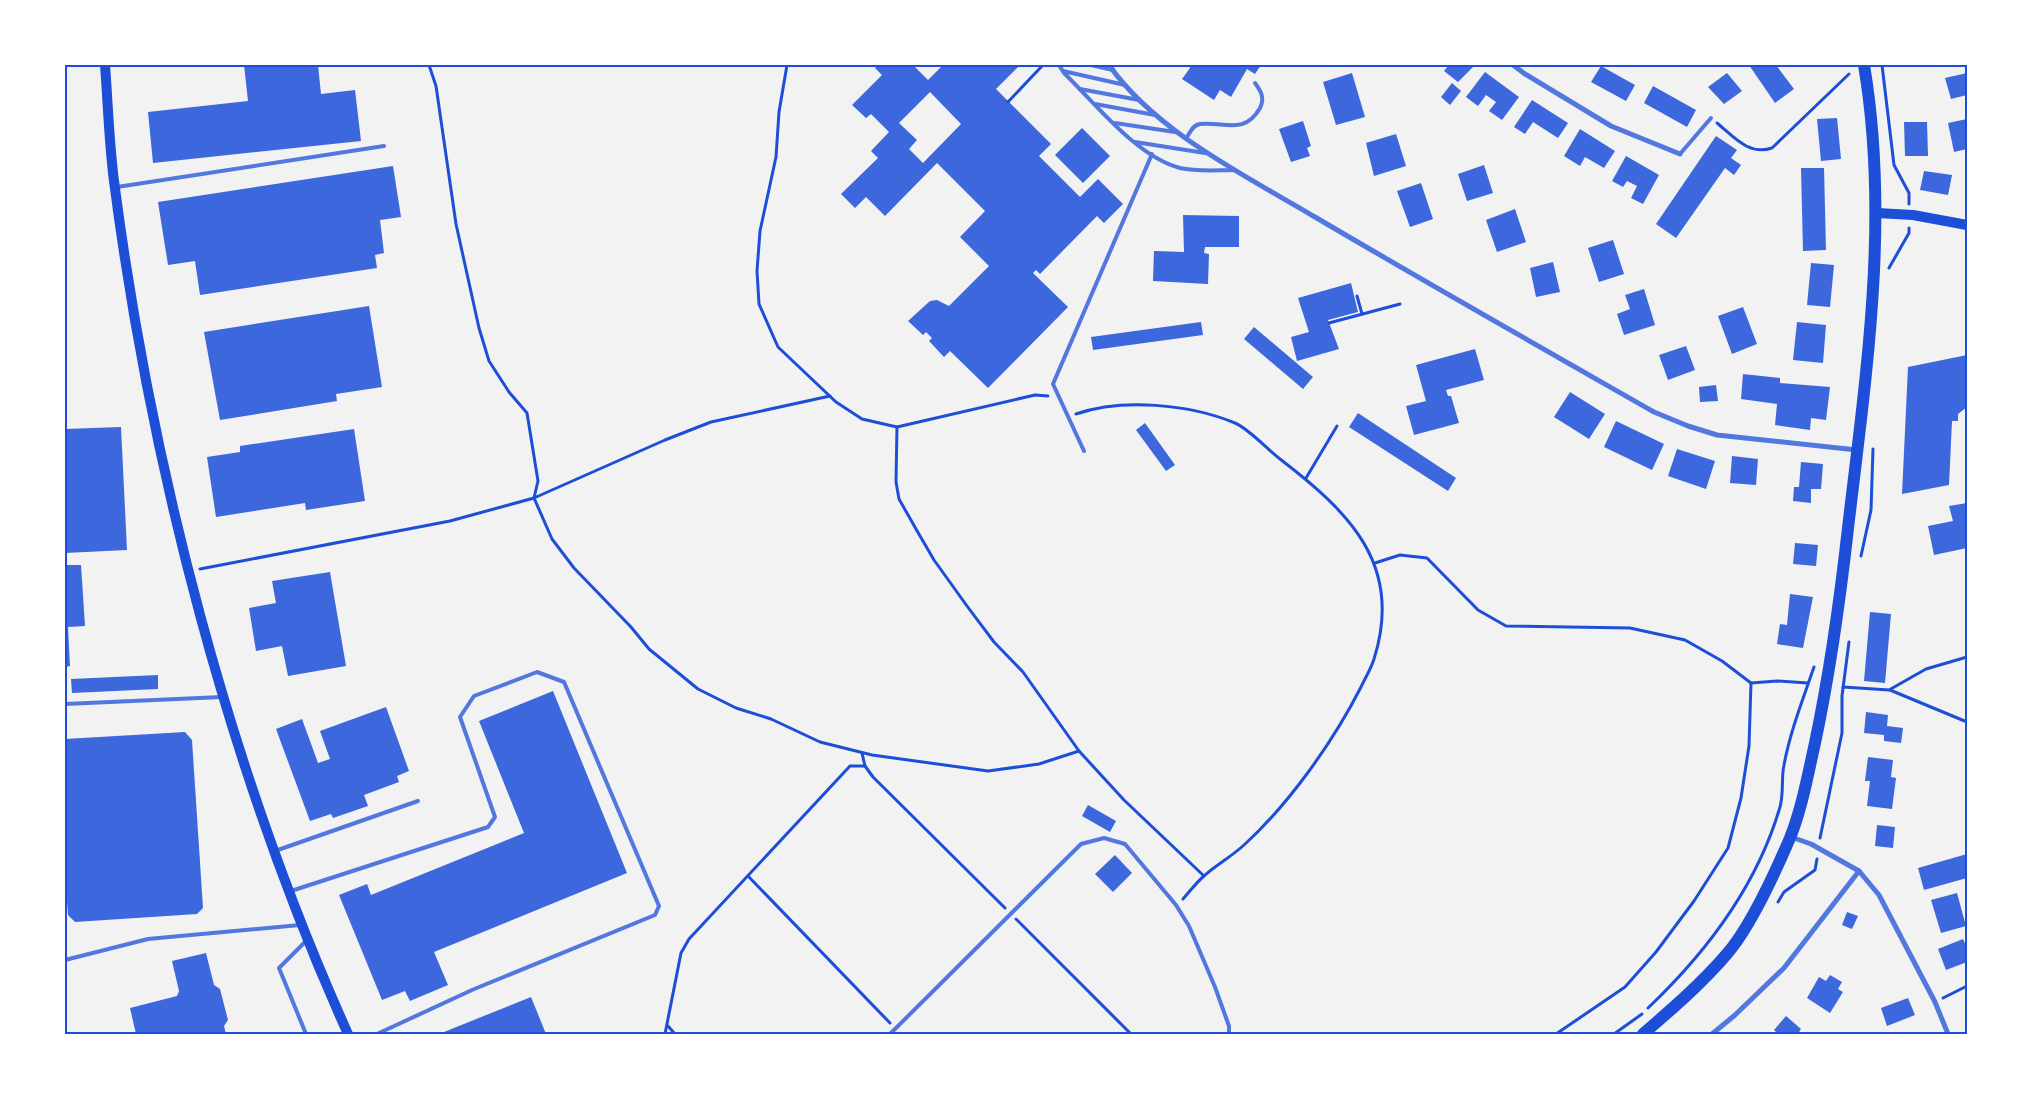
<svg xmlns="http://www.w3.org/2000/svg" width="2032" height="1099" font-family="Overpass,sans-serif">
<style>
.building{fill:#3d67dc;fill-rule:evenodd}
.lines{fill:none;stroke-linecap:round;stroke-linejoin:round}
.path{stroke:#1d4ed8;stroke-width:3}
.service{stroke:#5277de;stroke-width:4}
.minor{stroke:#5277de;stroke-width:5}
.secondary{stroke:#1d4ed8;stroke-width:10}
.primary{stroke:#1d4ed8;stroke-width:12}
.neatline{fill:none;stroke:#1d4ed8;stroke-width:2}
</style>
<rect width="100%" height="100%" fill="#f2f2f2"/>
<g class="building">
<path d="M244,65H318L321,94L355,90L361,141L153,163L148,112L248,101Z"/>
<path d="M878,65H913L928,80L943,65H1020L996,89L1051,144L1039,156L1080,197L1098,179L1123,204L1104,223L1097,216L1040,274L1036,270L1033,273L1068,307L988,388L950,351L944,357L929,341L932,338L926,332L923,335L908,321L930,301L937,300L949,306L989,266L960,237L985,211L937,163L885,216L866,197L855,208L841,194L878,158L871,151L889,132L871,114L866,118L852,105L882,75L875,68ZM930,92L961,124L923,163L909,149L917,140L899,123Z"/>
<path d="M1189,65H1261L1255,74L1247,69L1231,97L1220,90L1214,100L1182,79L1190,68Z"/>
<path d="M1449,65H1475L1458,82L1444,71Z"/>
<path d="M1749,65H1776L1794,89L1775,103Z"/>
<path d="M1601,66L1635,85L1626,101L1591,82Z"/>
<path d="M1485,72L1519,97L1502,120L1489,111L1496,102L1486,95L1478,106L1466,97Z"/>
<path d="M1352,73L1365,117L1336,125L1323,82Z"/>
<path d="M1727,73L1742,91L1724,104L1708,87Z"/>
<path d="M1967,73V95L1951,99L1945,78Z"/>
<path d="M1452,83L1461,91L1450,105L1441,97Z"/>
<path d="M1653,86L1696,110L1687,127L1644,103Z"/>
<path d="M1532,100L1568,123L1558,138L1533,122L1525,134L1514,127Z"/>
<path d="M1837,118L1841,159L1821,161L1817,119Z"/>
<path d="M1967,119V149L1954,152L1948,123Z"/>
<path d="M1303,121L1311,146L1307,148L1310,156L1291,162L1279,129Z"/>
<path d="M1904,122H1927L1928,156H1905Z"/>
<path d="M1082,128L1110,156L1083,183L1055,155Z"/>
<path d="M1580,129L1615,151L1604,168L1585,157L1580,166L1564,156Z"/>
<path d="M1396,134L1406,166L1374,176L1366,143Z"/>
<path d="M1716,136L1737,150L1731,158L1741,165L1734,175L1725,168L1676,238L1656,224Z"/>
<path d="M1626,156L1659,175L1643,204L1631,198L1637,186L1627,181L1623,187L1612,181Z"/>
<path d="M1484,165L1493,193L1467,201L1458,174Z"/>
<path d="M393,166L401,217L380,220L384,253L375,255L377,268L200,295L195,261L168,265L158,202Z"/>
<path d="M1801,168H1824L1826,250L1803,251Z"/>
<path d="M1924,171L1952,175L1948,195L1920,190Z"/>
<path d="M1421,183L1433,219L1410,227L1397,191Z"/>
<path d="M1515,209L1526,242L1497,252L1486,220Z"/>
<path d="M1183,215L1239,216V247H1205L1204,253L1209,254L1208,284L1153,281L1154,251L1184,252Z"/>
<path d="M1613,240L1624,274L1599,282L1588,248Z"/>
<path d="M1553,262L1560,292L1536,297L1530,268Z"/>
<path d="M1811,263L1834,265L1830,307L1807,305Z"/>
<path d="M1351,283L1358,312L1328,320L1339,349L1297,361L1291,337L1309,332L1298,298Z"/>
<path d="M1644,289L1655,325L1624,335L1617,314L1630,309L1625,295Z"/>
<path d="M369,306L382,387L336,394L337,401L220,420L204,332Z"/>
<path d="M1743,307L1757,344L1732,354L1718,316Z"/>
<path d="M1201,322L1203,335L1093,350L1091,337Z"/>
<path d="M1797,322L1826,325L1823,363L1793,360Z"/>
<path d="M1254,327L1313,377L1303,389L1244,339Z"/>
<path d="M1686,346L1695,370L1668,380L1659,355Z"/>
<path d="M1475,349L1484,380L1446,390L1448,396H1451L1459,423L1414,435L1406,406L1426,401L1416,365Z"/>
<path d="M1967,355V407L1958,414V421H1952L1949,485L1902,494L1908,367Z"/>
<path d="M1743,374L1780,378V383L1830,387L1826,420L1811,418L1810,430L1775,425L1777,404L1741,399Z"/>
<path d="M1716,385L1718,401L1700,402L1699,387Z"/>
<path d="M1570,392L1605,414L1589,439L1554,417Z"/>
<path d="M1358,413L1456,478L1448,491L1349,427Z"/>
<path d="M1616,421L1664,444L1652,470L1604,447Z"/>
<path d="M1145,423L1175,465L1166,471L1136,430Z"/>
<path d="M121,427L127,550L65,553V429Z"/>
<path d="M354,429L365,501L306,510L305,503L216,517L207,457L240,452V446Z"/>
<path d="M1677,449L1715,461L1706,489L1668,476Z"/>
<path d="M1732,456L1758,459L1756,485L1730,483Z"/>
<path d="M1801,462L1823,464L1821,489H1811V503L1793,501L1794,487H1799Z"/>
<path d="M1967,503V548L1934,555L1928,526L1953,521L1949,506Z"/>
<path d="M1795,543L1818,545L1816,566L1793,564Z"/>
<path d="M65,565H81L85,626L68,627L70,666L65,667Z"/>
<path d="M330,572L346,666L288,676L282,646L256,651L249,608L276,603L272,581Z"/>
<path d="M1790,594L1813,597L1803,648L1777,644L1780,624L1787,625Z"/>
<path d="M1870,612L1891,614L1885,683L1864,681Z"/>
<path d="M158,675V689L72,693L71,679Z"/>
<path d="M553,691L627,873L434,952L448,985L410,1001L405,991L382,1000L339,895L367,884L371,895L524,833L479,721Z"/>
<path d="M386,707L409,771L397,776L399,782L364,795L368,806L333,818L331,814L310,821L276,729L302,719L318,763L330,759L320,731Z"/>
<path d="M1866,712L1888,715L1887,726L1903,728L1901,743L1884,741V735L1864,733Z"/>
<path d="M185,732L192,740L203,908L197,914L75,922L68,915L65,874V739Z"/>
<path d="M1868,757L1893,760L1891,777L1896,778L1892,809L1867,806L1870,781H1865Z"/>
<path d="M1088,805L1116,821L1110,832L1082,816Z"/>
<path d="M1877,825L1895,827L1893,848L1875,846Z"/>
<path d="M1967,854V878L1924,890L1918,868Z"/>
<path d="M1115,855L1132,873L1113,892L1095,874Z"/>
<path d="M1957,893L1966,926L1941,933L1931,900Z"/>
<path d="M1847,912L1858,916L1852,929L1842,925Z"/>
<path d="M1963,939L1967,948V962L1946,970L1938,949Z"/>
<path d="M206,953L214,985L220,989L228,1020L224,1026L226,1034H136L130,1008L177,996L179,991L172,961Z"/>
<path d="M1830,975L1842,982L1838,989L1843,992L1830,1013L1807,998L1819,977L1826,981Z"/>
<path d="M531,997L546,1034H439Z"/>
<path d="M1908,998L1915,1015L1887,1026L1881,1008Z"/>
<path d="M1786,1016L1801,1029L1798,1034H1778L1774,1030Z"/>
</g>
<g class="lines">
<g class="path">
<path d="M429,65L436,86L456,224L479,328L489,361L509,392L527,413L538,481L534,498L552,539L574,568L631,627L649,649L698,689L736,708L771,719L820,742L872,755L988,771L1039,764L1079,751L1124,800L1204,876"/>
<path d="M787,65L779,112L776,157L760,231L757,271L759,304L778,347L836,402L862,419L897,427L1035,395L1048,396"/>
<path d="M1882,65L1894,165L1909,193V204"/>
<path d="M1008,102L1043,65"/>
<path d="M1717,123C1734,137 1749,156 1772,148L1849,74"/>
<path d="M1889,268L1909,233V228"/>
<path d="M1357,296L1362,314"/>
<path d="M1329,323L1400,304"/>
<path d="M1076,414C1122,398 1189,404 1235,423C1249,429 1267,449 1280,459C1349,512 1404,565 1374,659C1371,669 1365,678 1361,687C1333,742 1289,804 1244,845C1231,857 1216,865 1204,876C1196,883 1190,891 1183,899"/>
<path d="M897,427L896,482L899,499L916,529L934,560L967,606L994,642L1023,672L1079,751"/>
<path d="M1306,478L1337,426"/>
<path d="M1861,556L1871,510L1873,449"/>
<path d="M1375,563L1400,555L1427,558L1478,610L1506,626L1630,628L1685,640L1722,661L1751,683L1777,681L1808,683"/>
<path d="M200,569L450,521L534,498L665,440L711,422L830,396"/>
<path d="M1843,687L1889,690L1926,669L1967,657"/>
<path d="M1890,690L1967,722"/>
<path d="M862,753L865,766L873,777L1005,908"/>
<path d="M1820,838L1842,733V696L1849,642"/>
<path d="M748,876L890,1023"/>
<path d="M1778,902L1784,892L1815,870L1817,859"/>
<path d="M1016,919L1131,1034"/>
<path d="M1943,998L1967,986"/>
<path d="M1648,1008C1707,952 1757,886 1780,807C1784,793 1781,778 1784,765C1790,732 1803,699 1814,667"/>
<path d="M668,1026L675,1034"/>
<path d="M665,1034L681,953L689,939L850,766H865"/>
<path d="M1556,1034L1625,987L1656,952L1694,901L1728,848L1741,798L1749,746L1751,683"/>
<path d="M1614,1034L1642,1014"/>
</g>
<g class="service">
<path d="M1059,65L1064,73C1096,104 1137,157 1180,168C1198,172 1217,170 1235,170"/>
<path d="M1091,65L1113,70"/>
<path d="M1063,71L1125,85"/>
<path d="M1080,89L1139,100"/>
<path d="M1095,104L1155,115"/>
<path d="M1115,123L1175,132"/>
<path d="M1187,137C1190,132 1193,125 1200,124C1224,121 1244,136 1260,108C1265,98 1261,91 1255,83"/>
<path d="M1135,142L1205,153"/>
<path d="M1680,154L1711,118"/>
<path d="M117,187L384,146"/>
<path d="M1084,451L1053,384L1152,154"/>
<path d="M65,704L222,697"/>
<path d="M275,851L418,801"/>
<path d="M291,891L488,827L495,817L460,717L474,696L537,672L564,682L659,906L655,915L472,990L377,1034"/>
<path d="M65,960L148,939L300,925"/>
<path d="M306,1034L279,968L307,940"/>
<path d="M890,1034L1081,844L1104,838L1125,844L1176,905L1189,926L1215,987L1229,1026V1034"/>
</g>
<g class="minor">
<path d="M1109,65C1156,132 1246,176 1315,217C1427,283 1540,347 1654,412L1688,426L1717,435L1857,450"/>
<path d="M1513,65L1525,74L1611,126L1680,154"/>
<path d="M1791,837L1811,844L1859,871L1879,895L1935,1002L1948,1034"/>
<path d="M1712,1034L1735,1015L1784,968L1859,871"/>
</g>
<g class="secondary">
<path d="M105,65C108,104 109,142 114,181C151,467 229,770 348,1034"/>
<path d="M1877,213L1913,215L1967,225"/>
</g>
<path class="primary" d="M1643,1034C1672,1009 1701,984 1726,955C1751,927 1775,873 1790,838C1802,808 1808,774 1815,743C1830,672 1840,600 1848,528C1866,375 1890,219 1864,65"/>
</g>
<rect width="2032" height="1099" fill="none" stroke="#ffffff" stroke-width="132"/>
<rect x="66" y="66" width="1900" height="967" class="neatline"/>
</svg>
